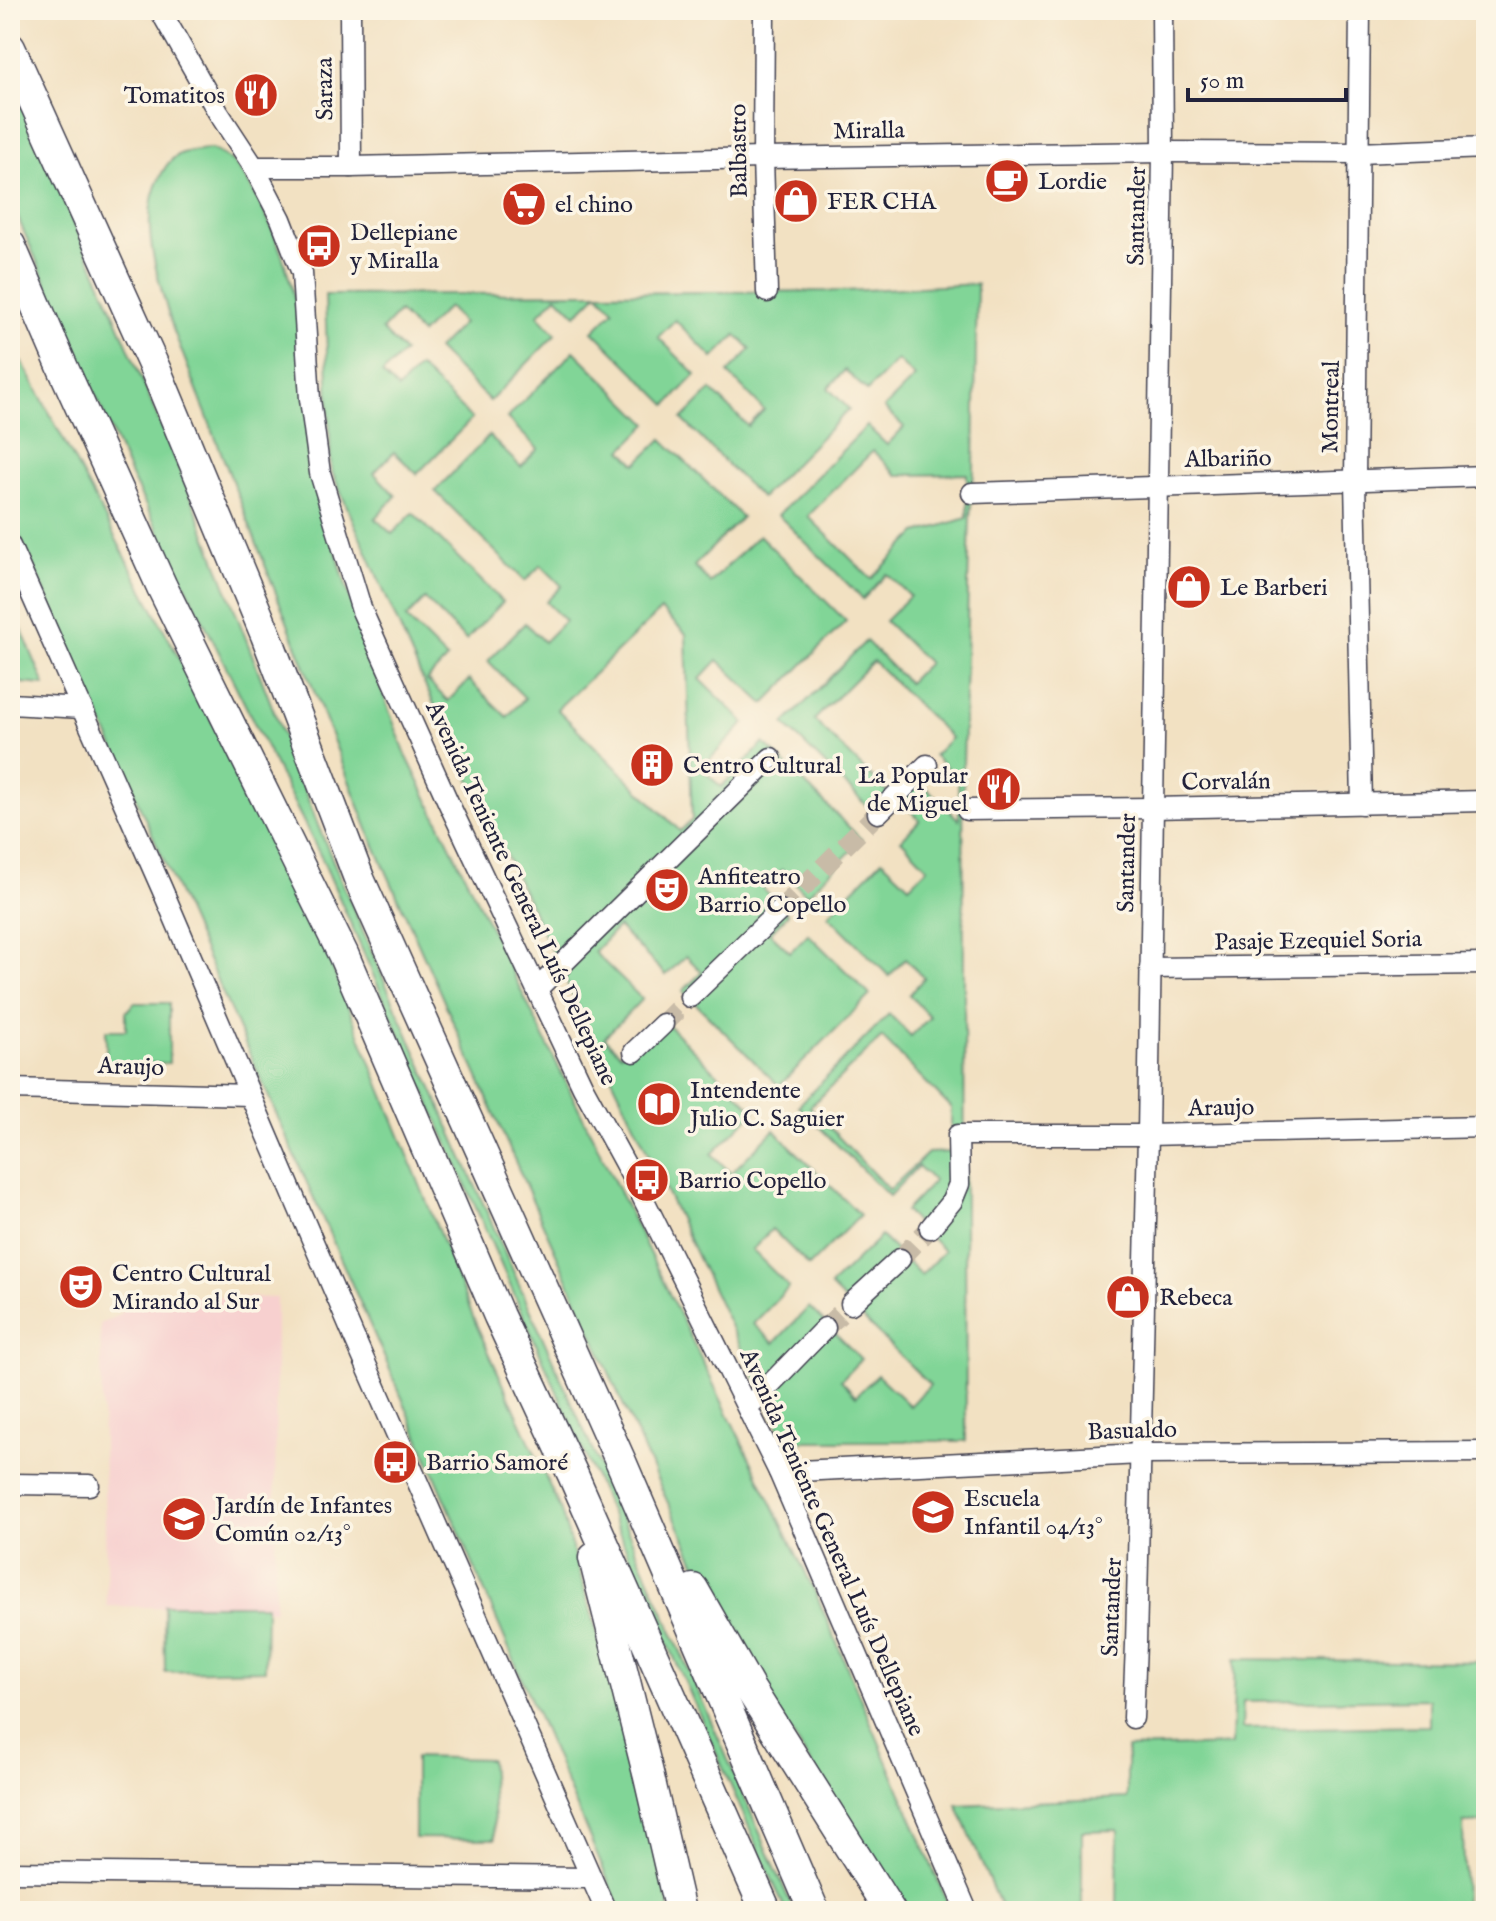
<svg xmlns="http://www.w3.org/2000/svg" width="1496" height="1921" font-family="'IM FELL English',serif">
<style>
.built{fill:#f7d0cf}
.green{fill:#81d597;stroke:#527c69;stroke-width:2;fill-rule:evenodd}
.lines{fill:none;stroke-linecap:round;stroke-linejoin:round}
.minor-tunnel{stroke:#c8bba7;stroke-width:20;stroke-dasharray:20 10;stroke-linecap:butt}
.minor-casing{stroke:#413f4f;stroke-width:23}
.highway-casing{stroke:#413f4f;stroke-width:33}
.minor{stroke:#fff;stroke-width:20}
.highway{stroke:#fff;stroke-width:30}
.labels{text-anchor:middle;stroke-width:7;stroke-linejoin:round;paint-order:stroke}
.street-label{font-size:24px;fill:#22223b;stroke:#fcf5e5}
.poi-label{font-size:24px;fill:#22223b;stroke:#fcf5e5;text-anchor:start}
</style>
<rect width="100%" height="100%" fill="#fcf5e5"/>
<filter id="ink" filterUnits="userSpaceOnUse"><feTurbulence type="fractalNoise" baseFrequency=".0125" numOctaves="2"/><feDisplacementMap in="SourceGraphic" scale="16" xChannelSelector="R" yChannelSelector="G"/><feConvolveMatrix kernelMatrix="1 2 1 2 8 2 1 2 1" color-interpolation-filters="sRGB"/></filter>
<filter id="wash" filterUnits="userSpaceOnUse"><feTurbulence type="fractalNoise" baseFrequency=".006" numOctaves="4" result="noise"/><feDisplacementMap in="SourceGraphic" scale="32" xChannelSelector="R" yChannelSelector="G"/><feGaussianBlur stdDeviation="1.8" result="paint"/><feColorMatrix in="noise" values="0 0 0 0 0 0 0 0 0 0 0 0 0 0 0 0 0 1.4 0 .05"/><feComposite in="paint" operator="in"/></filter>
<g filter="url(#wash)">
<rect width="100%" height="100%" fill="#f2e1c2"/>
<path class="built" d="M129,1295L276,1298L275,1610L107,1606L100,1324L119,1315Z"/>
<g class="green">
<path d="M10,80L108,299L192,499L319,828L379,969L586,1435L794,1911H786L323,861L131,476L24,232L10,199Z"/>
<path d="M211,149C236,159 243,174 256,196C302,277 307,374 320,465C324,487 325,510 331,531C350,608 378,682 406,755L816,1594L951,1911H902L722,1621L631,1422L371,837L173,329C160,284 136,221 160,177C165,167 170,159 180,154C190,150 201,150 211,149Z"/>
<path d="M977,284L974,470L970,518L963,764L966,1441H790L780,1430L423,681L331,470L325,295L845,291ZM598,293L614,310L593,331L667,405L696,375L658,337L675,320L713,358L736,335L751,349L728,373L764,410L748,426L711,390L682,419L761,498L849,409L828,388L845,370L867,391L897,360L915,377L884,408L904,427L887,445L867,426L778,515L863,599L887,574L910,596L885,621L928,663L908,683L866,641L784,724L881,820L900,801L920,820L901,840L928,868L909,886L882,860L828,915L889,976L905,959L924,978L909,995L930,1017L911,1036L889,1014L798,1106L889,1196L918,1166L934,1181L905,1211L944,1251L921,1275L881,1236L830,1286L930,1385L910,1406L877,1375L856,1396L841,1380L861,1359L809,1307L774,1343L753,1324L789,1287L752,1250L772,1229L809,1266L860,1215L774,1130L731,1173L712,1154L755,1111L659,1016L621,1054L604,1038L642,999L594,952L618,927L666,975L686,956L702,972L683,991L779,1086L870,995L808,934L790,952L770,933L788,914L763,889L782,870L807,895L862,840L764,743L721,787L701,768L745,723L700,679L718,660L764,704L846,621L759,535L710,583L694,566L742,517L662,439L636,464L622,450L648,424L574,351L507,418L538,449L521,467L489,436L435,491L525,581L541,565L562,586L546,602L565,621L544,642L525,623L488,661L525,698L507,717L469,680L448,701L427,680L447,659L406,618L425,599L466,640L503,602L413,513L392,534L375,518L396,496L374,473L394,452L417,474L472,419L419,367L398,389L382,374L404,352L382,330L399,312L421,334L448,307L463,323L437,349L490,401L556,334L538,315L557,296L576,315ZM873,451L897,475L967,474V518L917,533L871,579L808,516ZM661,610L686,634L692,820L680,831L557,709ZM873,661L951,738L934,755L958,779L959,820L913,775L891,796L814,720ZM882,1037L951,1108V1152L928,1153L889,1190L810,1107Z"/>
<path d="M10,351L23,363L299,885L476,1324L561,1511L625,1726L670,1911H621L390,1370L10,514Z"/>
<path d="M10,602L45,685L10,682Z"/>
<path d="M134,1003H169V1063L106,1064V1030H126V1012Z"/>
<path d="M164,1605H266L265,1670L165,1672Z"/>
<path d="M1235,1659L1486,1662V1822L1463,1823L1465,1911H1117L1118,1830L1082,1831V1909L1002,1911L957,1805L1127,1798V1748L1232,1745ZM1429,1699V1726L1242,1729L1243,1702Z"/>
<path d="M415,1757L490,1759L495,1839L415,1838Z"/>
</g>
</g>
<g filter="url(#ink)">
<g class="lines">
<g class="minor-tunnel">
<path d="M780,910L878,813"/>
<path d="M663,1024L690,997"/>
<path d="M900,1259L930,1228"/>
<path d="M825,1328L851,1304"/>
</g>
<g class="minor-casing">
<g id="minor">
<path d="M160,10L218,112L254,167L281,219L302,273L310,399L320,473L362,611L449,804L583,1087L637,1186L779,1472L967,1911"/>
<path d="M350,10L351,167"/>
<path d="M764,10L763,158L767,292"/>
<path d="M1360,10L1355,481L1362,804"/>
<path d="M254,167H351L763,158L1163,152L1359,153L1486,148"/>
<path d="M972,493L1486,476"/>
<path d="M10,546L162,889L353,1335L606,1911"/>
<path d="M10,704L82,708"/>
<path d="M967,810L1153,808L1486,801"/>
<path d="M878,813L927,765"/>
<path d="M1150,968L1486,964"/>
<path d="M537,989L771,758"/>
<path d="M690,997L780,910"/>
<path d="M634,1052L663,1024"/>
<path d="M10,1089L250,1095"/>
<path d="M930,1228L952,1201L959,1184L958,1135H1148L1486,1127"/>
<path d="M851,1304L900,1259"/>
<path d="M748,1407L825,1328"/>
<path d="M779,1472L1141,1454L1486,1452"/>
<path d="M10,1484L89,1485"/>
<path d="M1133,1718L1136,1644L1148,1135L1163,152L1162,10"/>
<path d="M10,1872L590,1878"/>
</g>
</g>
<g class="highway-casing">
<g id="highway">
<path d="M10,48L156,371L266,635L360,881L621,1462L814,1911"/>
<path d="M10,245L63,368L162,587L343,954L499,1316L573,1475L766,1911"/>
<path d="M594,1558L649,1777L680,1911"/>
<path d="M693,1589L750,1689L890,1911"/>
</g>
</g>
<use href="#minor" class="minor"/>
<use href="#highway" class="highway"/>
</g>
</g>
<defs>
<g id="restaurant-disc" transform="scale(2.3)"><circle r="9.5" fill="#c8321e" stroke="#fcf5e5"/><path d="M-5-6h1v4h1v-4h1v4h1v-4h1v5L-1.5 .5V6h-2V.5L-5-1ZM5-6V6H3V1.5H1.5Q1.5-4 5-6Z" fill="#fff"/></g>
<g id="cafe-disc" transform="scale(2.3)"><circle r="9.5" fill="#c8321e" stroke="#fcf5e5"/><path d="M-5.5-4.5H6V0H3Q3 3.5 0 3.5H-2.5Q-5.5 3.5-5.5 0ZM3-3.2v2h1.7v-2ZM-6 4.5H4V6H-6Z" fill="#fff"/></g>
<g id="shop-disc" transform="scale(2.3)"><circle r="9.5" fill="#c8321e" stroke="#fcf5e5"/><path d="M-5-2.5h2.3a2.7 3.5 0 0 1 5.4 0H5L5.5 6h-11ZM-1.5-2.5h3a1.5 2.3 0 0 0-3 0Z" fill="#fff"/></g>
<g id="supermarket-disc" transform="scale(2.3)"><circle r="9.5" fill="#c8321e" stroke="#fcf5e5"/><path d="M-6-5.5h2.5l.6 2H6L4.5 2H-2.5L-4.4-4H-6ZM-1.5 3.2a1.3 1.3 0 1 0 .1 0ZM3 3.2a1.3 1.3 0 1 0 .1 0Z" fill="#fff"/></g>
<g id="bus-disc" transform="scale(2.3)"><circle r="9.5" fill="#c8321e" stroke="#fcf5e5"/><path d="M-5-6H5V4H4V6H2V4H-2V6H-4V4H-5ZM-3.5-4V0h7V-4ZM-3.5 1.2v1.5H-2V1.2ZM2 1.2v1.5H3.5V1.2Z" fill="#fff"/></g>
<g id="building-disc" transform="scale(2.3)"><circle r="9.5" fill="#c8321e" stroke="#fcf5e5"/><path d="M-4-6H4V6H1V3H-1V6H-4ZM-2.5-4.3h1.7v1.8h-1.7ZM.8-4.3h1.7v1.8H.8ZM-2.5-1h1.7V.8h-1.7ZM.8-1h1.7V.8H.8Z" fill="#fff"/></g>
<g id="theatre-disc" transform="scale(2.3)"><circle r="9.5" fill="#c8321e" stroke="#fcf5e5"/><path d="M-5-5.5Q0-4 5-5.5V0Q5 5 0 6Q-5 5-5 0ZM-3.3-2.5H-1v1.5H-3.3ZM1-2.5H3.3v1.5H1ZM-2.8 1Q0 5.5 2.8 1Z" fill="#fff"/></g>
<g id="library-disc" transform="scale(2.3)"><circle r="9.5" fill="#c8321e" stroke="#fcf5e5"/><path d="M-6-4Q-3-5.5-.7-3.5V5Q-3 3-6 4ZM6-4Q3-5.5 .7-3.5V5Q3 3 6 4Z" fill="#fff"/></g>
<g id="school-disc" transform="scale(2.3)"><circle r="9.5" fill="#c8321e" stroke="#fcf5e5"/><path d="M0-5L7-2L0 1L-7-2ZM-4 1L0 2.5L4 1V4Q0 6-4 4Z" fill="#fff"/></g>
</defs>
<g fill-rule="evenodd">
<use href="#restaurant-disc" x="256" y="95"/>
<use href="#cafe-disc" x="1007" y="181"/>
<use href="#shop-disc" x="796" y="201"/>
<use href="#supermarket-disc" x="524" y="204"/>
<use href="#bus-disc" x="319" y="246"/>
<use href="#shop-disc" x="1189" y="587"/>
<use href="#building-disc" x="652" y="765"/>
<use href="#restaurant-disc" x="999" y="789"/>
<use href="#theatre-disc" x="667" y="890"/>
<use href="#library-disc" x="659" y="1104"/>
<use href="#bus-disc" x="647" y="1180"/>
<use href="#theatre-disc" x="81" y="1287"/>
<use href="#shop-disc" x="1128" y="1297"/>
<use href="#bus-disc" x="395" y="1462"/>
<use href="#school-disc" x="933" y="1512"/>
<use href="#school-disc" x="184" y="1519"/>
</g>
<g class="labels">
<g class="street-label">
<text transform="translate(324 89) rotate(-91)" y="8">Saraza</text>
<text transform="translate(869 130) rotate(-1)" y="8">Miralla</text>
<text transform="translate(738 151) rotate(-91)" y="8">Balbastro</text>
<text transform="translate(1136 216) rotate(-89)" y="8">Santander</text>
<text transform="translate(1330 407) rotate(-89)" y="8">Montreal</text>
<text transform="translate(1228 458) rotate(-1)" y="8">Albariño</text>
<text transform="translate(1226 781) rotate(-1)" y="8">Corvalán</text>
<text transform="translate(1126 863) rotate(-89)" y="8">Santander</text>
<text transform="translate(522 893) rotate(65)" y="8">Avenida Teniente General Luís Dellepiane</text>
<text transform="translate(1318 940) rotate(-1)" y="8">Pasaje Ezequiel Soria</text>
<text transform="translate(131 1066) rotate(2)" y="8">Araujo</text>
<text transform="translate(1221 1107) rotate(-1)" y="8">Araujo</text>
<text transform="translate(1132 1430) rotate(-2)" y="8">Basualdo</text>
<text transform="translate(833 1542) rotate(66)" y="8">Avenida Teniente General Luís Dellepiane</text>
<text transform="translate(1111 1607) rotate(-88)" y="8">Santander</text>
</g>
<g class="poi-label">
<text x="225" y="103" text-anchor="end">Tomatitos</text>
<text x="1038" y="189">Lordie</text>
<text x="827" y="209">FER CHA</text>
<text x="555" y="212">el chino</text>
<text x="350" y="240">Dellepiane<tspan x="350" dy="28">y Miralla</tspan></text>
<text x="1220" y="595">Le Barberi</text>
<text x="683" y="773">Centro Cultural</text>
<text x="968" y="783" text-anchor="end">La Popular<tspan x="968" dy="28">de Miguel</tspan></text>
<text x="698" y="884">Anfiteatro<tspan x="698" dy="28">Barrio Copello</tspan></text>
<text x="690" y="1098">Intendente<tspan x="690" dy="28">Julio C. Saguier</tspan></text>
<text x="678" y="1188">Barrio Copello</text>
<text x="112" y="1281">Centro Cultural<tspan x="112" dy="28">Mirando al Sur</tspan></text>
<text x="1159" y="1305">Rebeca</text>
<text x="426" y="1470">Barrio Samoré</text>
<text x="964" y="1506">Escuela<tspan x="964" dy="28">Infantil 04/13°</tspan></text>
<text x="215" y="1513">Jardín de Infantes<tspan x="215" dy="28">Común 02/13°</tspan></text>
</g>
</g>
<rect width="1496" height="1921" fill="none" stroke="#fcf5e5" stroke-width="40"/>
<path d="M1188 88v12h158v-12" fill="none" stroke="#22223b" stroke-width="4"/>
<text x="1200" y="88" font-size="24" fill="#22223b" stroke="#fcf5e5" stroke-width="6" paint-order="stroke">50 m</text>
</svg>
